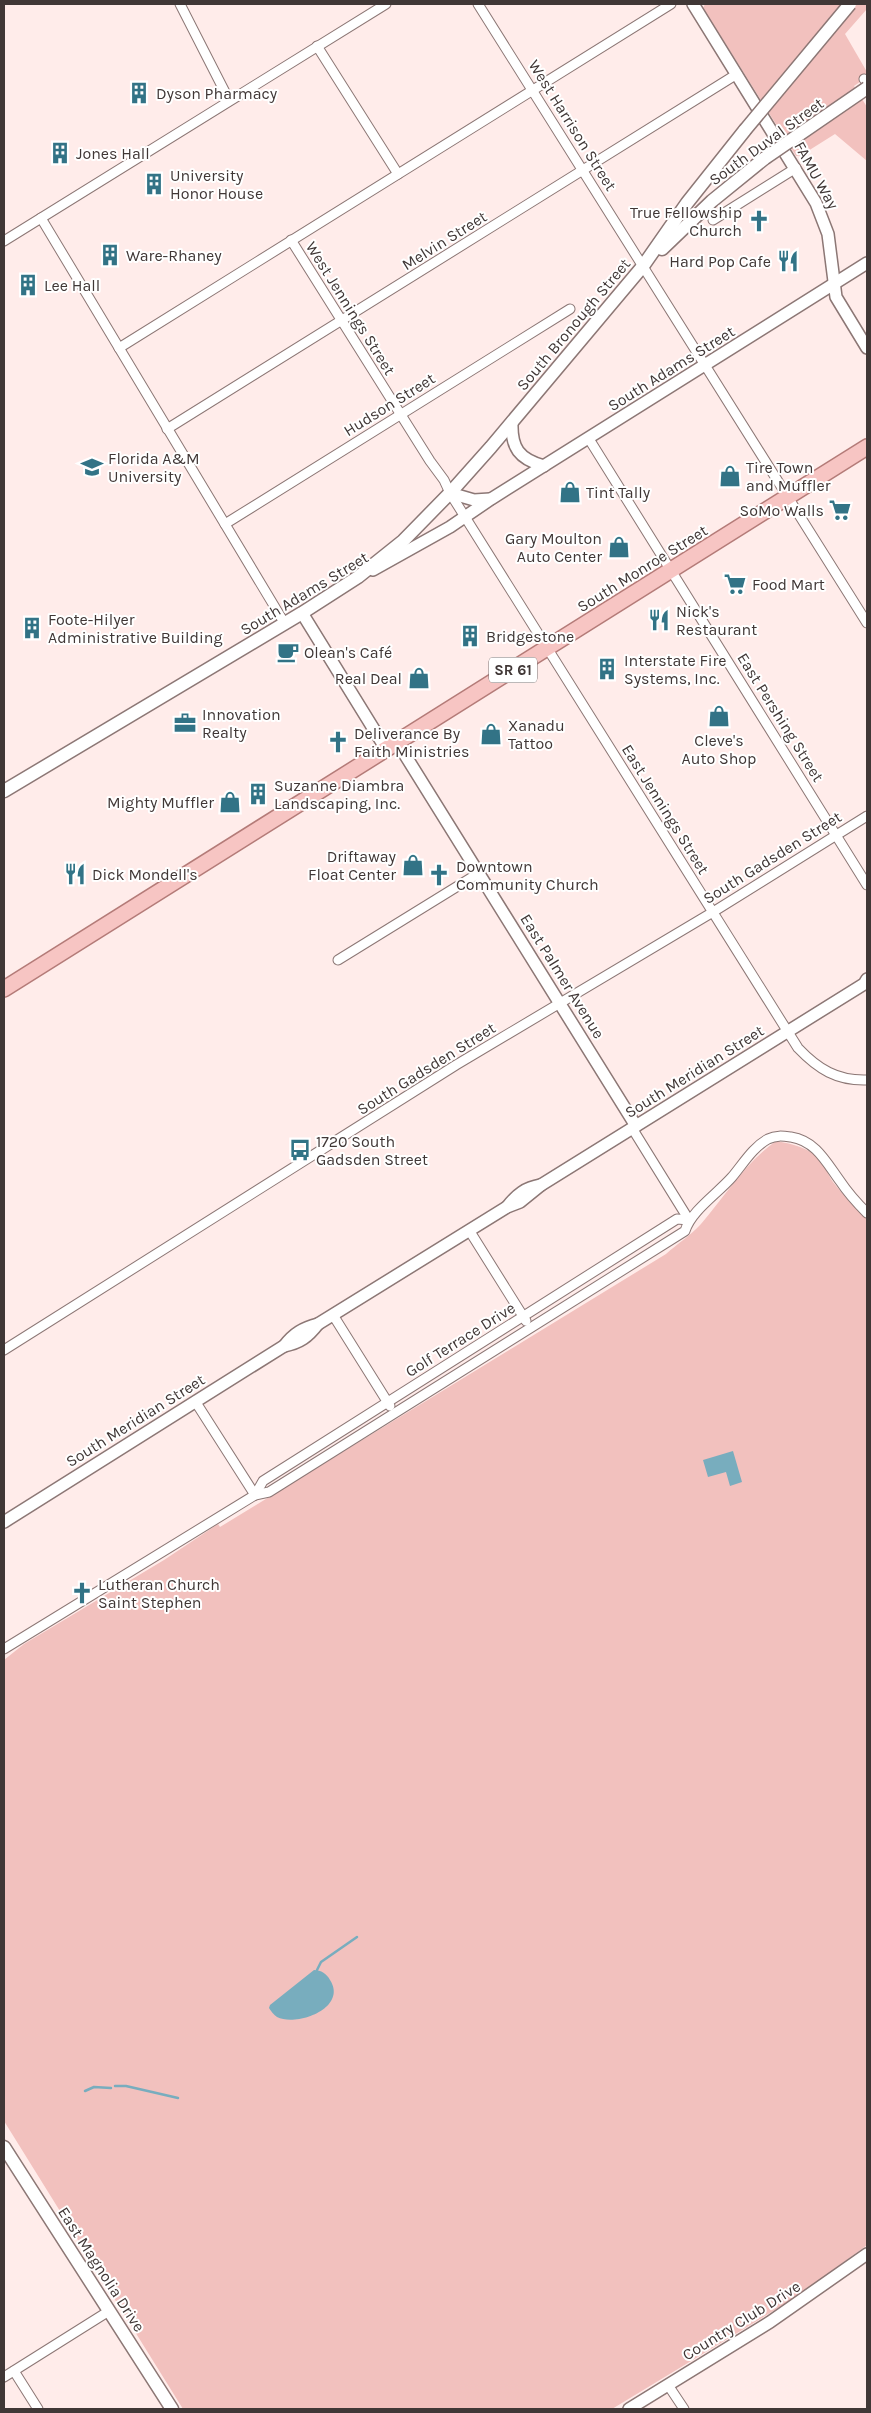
<svg xmlns="http://www.w3.org/2000/svg" width="871" height="2413" font-family="Karla,sans-serif">
<style>
.green{fill:#f2c1be}
.water{fill:#78adbe}
.lines{fill:none;stroke-linecap:round;stroke-linejoin:round}
.stream{stroke:#78adbe;stroke-width:2.5}
.minor-casing{stroke:#8c7775;stroke-width:11}
.tertiary-casing{stroke:#8c7775;stroke-width:14}
.secondary-casing{stroke:#8c7775;stroke-width:15}
.primary-casing{stroke:#b47b78;stroke-width:18}
.minor{stroke:#fff;stroke-width:9}
.tertiary{stroke:#fff;stroke-width:11}
.secondary{stroke:#fff;stroke-width:12}
.primary{stroke:#f7c5c3;stroke-width:15}
.secondary-bridge-casing{stroke:#8c7775;stroke-width:15;stroke-linecap:butt}
.secondary-bridge{stroke:#fff;stroke-width:12}
.labels{text-anchor:middle;stroke-width:4;stroke-linejoin:round;paint-order:stroke}
.shield{fill:#fff;stroke:#797372;stroke-width:1}
.shield-label{font-size:15px;font-weight:bold;fill:#403736}
.poi-label{font-size:16px;fill:#403736;stroke:#fff;text-anchor:start}
.street-label{font-size:16px;fill:#403736;stroke:#fff}
</style>
<rect width="100%" height="100%" fill="#ffecea"/>
<g class="green">
<path d="M705,4H867V9L845,34L867,72V77L854,86L867,107V161L835,134L800,156H796L703,8Z"/>
<path d="M776,1141C793,1144 810,1148 821,1161C826,1167 828,1175 833,1182C843,1195 854,1207 867,1219V2245L798,2296L612,2409H183L4,2121V1660L24,1644L164,1560L218,1524L220,1527L666,1254C677,1244 691,1235 701,1224C725,1196 745,1163 776,1141Z"/>
</g>
<g class="water">
<path d="M733,1451L742,1482L730,1486L726,1472L708,1477L703,1460Z"/>
<path d="M314,1970C321,1970 327,1974 330,1980C348,2008 297,2027 277,2017C274,2015 271,2011 269,2008L270,2005Z"/>
</g>
<g class="lines">
<g class="stream">
<path d="M317,1970L321,1962L357,1937"/>
<path d="M115,2086H126L178,2098"/>
<path d="M85,2091L94,2087L111,2088"/>
</g>
<g class="minor-casing">
<g id="minor">
<path d="M180,4L229,100"/>
<path d="M478,4L867,623"/>
<path d="M317,46L398,174"/>
<path d="M864,79L867,83"/>
<path d="M41,218L285,624"/>
<path d="M713,220L796,168"/>
<path d="M291,240L430,461L444,480L450,493L798,1048C818,1069 837,1081 867,1080"/>
<path d="M4,241L386,4"/>
<path d="M119,348L671,4"/>
<path d="M167,429L737,74"/>
<path d="M589,439L867,885"/>
<path d="M225,524L570,309"/>
<path d="M338,960L479,873"/>
<path d="M632,1128L689,1220"/>
<path d="M469,1230L526,1321"/>
<path d="M333,1315L390,1406"/>
<path d="M4,1350L456,1065L713,912L867,816"/>
<path d="M195,1401L255,1495"/>
<path d="M255,1495L263,1481L677,1219L689,1220"/>
<path d="M4,1649L255,1495L269,1492L685,1231C691,1211 717,1194 732,1177C743,1164 753,1147 768,1139C776,1135 783,1136 791,1137C816,1141 826,1162 840,1181C848,1193 857,1203 867,1213"/>
<path d="M14,2371L38,2409"/>
<path d="M4,2377L109,2311"/>
<path d="M668,2385L684,2409"/>
</g>
</g>
<g class="tertiary-casing">
<g id="tertiary">
<path d="M693,4L816,203L828,234L836,297L867,348"/>
<path d="M512,422C511,448 519,459 544,466"/>
<path d="M450,493L474,500L490,499"/>
<path d="M373,570L450,527L491,499L867,263"/>
<path d="M302,613L386,749"/>
<path d="M397,742L636,1126"/>
<path d="M507,1207C517,1194 525,1188 541,1185"/>
<path d="M284,1346C300,1343 308,1337 318,1324"/>
<path d="M4,1522L284,1346C294,1333 303,1328 318,1324L507,1207L520,1202L541,1185L864,984L867,979"/>
<path d="M629,2409L770,2322L867,2254"/>
</g>
</g>
<g class="secondary-casing">
<g id="secondary">
<path d="M662,249L712,201L765,158"/>
<path d="M4,791L302,613L358,577L403,541L450,493L491,447L643,266L687,203L745,130"/>
<path d="M4,2147L172,2409"/>
</g>
</g>
<g class="primary-casing">
<path id="primary" d="M4,989L867,447"/>
</g>
<use href="#minor" class="minor"/>
<use href="#tertiary" class="tertiary"/>
<use href="#secondary" class="secondary"/>
<use href="#primary" class="primary"/>
<g class="secondary-bridge-casing">
<g id="secondary-bridge">
<path d="M745,130L850,4"/>
<path d="M765,158L867,88"/>
</g>
</g>
<use href="#secondary-bridge" class="secondary-bridge"/>
</g>
<defs>
<g id="building-bare" transform="scale(1.725)"><path d="M-4-6H4V6H1V3H-1V6H-4ZM-2.5-4.3h1.7v1.8h-1.7ZM.8-4.3h1.7v1.8H.8ZM-2.5-1h1.7V.8h-1.7ZM.8-1h1.7V.8H.8Z" fill="#327386" stroke="#fff" stroke-width="2.5" paint-order="stroke"/></g>
<g id="church-bare" transform="scale(1.725)"><path d="M-1.2-6h2.4v3.5h3.3v2.4h-3.3V6h-2.4V-.1h-3.3v-2.4h3.3Z" fill="#327386" stroke="#fff" stroke-width="2.5" paint-order="stroke"/></g>
<g id="restaurant-bare" transform="scale(1.725)"><path d="M-5-6h1v4h1v-4h1v4h1v-4h1v5L-1.5 .5V6h-2V.5L-5-1ZM5-6V6H3V1.5H1.5Q1.5-4 5-6Z" fill="#327386" stroke="#fff" stroke-width="2.5" paint-order="stroke"/></g>
<g id="university-bare" transform="scale(1.725)"><path d="M0-5L7-2L0 1L-7-2ZM-4 1L0 2.5L4 1V4Q0 6-4 4Z" fill="#327386" stroke="#fff" stroke-width="2.5" paint-order="stroke"/></g>
<g id="shop-bare" transform="scale(1.725)"><path d="M-5-2.5h2.3a2.7 3.5 0 0 1 5.4 0H5L5.5 6h-11ZM-1.5-2.5h3a1.5 2.3 0 0 0-3 0Z" fill="#327386" stroke="#fff" stroke-width="2.5" paint-order="stroke"/></g>
<g id="supermarket-bare" transform="scale(1.725)"><path d="M-6-5.5h2.5l.6 2H6L4.5 2H-2.5L-4.4-4H-6ZM-1.5 3.2a1.3 1.3 0 1 0 .1 0ZM3 3.2a1.3 1.3 0 1 0 .1 0Z" fill="#327386" stroke="#fff" stroke-width="2.5" paint-order="stroke"/></g>
<g id="cafe-bare" transform="scale(1.725)"><path d="M-5.5-4.5H6V0H3Q3 3.5 0 3.5H-2.5Q-5.5 3.5-5.5 0ZM3-3.2v2h1.7v-2ZM-6 4.5H4V6H-6Z" fill="#327386" stroke="#fff" stroke-width="2.5" paint-order="stroke"/></g>
<g id="office-bare" transform="scale(1.725)"><path d="M-6-3h4V-5.5h4V-3h4V5H-6ZM-1-4.5V-3h2v-1.5ZM-6 0V1H6V0Z" fill="#327386" stroke="#fff" stroke-width="2.5" paint-order="stroke"/></g>
<g id="bus-bare" transform="scale(1.725)"><path d="M-5-6H5V4H4V6H2V4H-2V6H-4V4H-5ZM-3.5-4V0h7V-4ZM-3.5 1.2v1.5H-2V1.2ZM2 1.2v1.5H3.5V1.2Z" fill="#327386" stroke="#fff" stroke-width="2.5" paint-order="stroke"/></g>
</defs>
<g fill-rule="evenodd">
<use href="#building-bare" x="139" y="93"/>
<use href="#building-bare" x="60" y="153"/>
<use href="#building-bare" x="154" y="184"/>
<use href="#church-bare" x="759" y="221"/>
<use href="#building-bare" x="110" y="255"/>
<use href="#restaurant-bare" x="788" y="261"/>
<use href="#building-bare" x="28" y="285"/>
<use href="#university-bare" x="92" y="467"/>
<use href="#shop-bare" x="730" y="476"/>
<use href="#shop-bare" x="570" y="492"/>
<use href="#supermarket-bare" x="840" y="510"/>
<use href="#shop-bare" x="619" y="547"/>
<use href="#supermarket-bare" x="735" y="584"/>
<use href="#restaurant-bare" x="659" y="620"/>
<use href="#building-bare" x="32" y="628"/>
<use href="#building-bare" x="470" y="636"/>
<use href="#cafe-bare" x="288" y="652"/>
<use href="#building-bare" x="607" y="669"/>
<use href="#shop-bare" x="419" y="678"/>
<use href="#shop-bare" x="719" y="716"/>
<use href="#office-bare" x="185" y="723"/>
<use href="#shop-bare" x="491" y="734"/>
<use href="#church-bare" x="338" y="742"/>
<use href="#building-bare" x="258" y="794"/>
<use href="#shop-bare" x="230" y="802"/>
<use href="#shop-bare" x="413" y="865"/>
<use href="#restaurant-bare" x="75" y="874"/>
<use href="#church-bare" x="439" y="875"/>
<use href="#bus-bare" x="300" y="1150"/>
<use href="#church-bare" x="82" y="1593"/>
</g>
<g class="labels">
<rect class="shield" x="489" y="657.5" width="48" height="25" rx="4"/>
<g class="shield-label">
<text x="513" y="675">SR 61</text>
</g>
<g class="poi-label">
<text x="156" y="99">Dyson Pharmacy</text>
<text x="76" y="159">Jones Hall</text>
<text x="170" y="181">University<tspan x="170" dy="18">Honor House</tspan></text>
<text x="742" y="218" text-anchor="end">True Fellowship<tspan x="742" dy="18">Church</tspan></text>
<text x="126" y="261">Ware-Rhaney</text>
<text x="771" y="267" text-anchor="end">Hard Pop Cafe</text>
<text x="44" y="291">Lee Hall</text>
<text x="108" y="464">Florida A&amp;M<tspan x="108" dy="18">University</tspan></text>
<text x="746" y="473">Tire Town<tspan x="746" dy="18">and Muffler</tspan></text>
<text x="586" y="498">Tint Tally</text>
<text x="824" y="516" text-anchor="end">SoMo Walls</text>
<text x="602" y="544" text-anchor="end">Gary Moulton<tspan x="602" dy="18">Auto Center</tspan></text>
<text x="752" y="590">Food Mart</text>
<text x="676" y="617">Nick's<tspan x="676" dy="18">Restaurant</tspan></text>
<text x="48" y="625">Foote-Hilyer<tspan x="48" dy="18">Administrative Building</tspan></text>
<text x="486" y="642">Bridgestone</text>
<text x="304" y="658">Olean's Café</text>
<text x="624" y="666">Interstate Fire<tspan x="624" dy="18">Systems, Inc.</tspan></text>
<text x="402" y="684" text-anchor="end">Real Deal</text>
<text x="202" y="720">Innovation<tspan x="202" dy="18">Realty</tspan></text>
<text x="508" y="731">Xanadu<tspan x="508" dy="18">Tattoo</tspan></text>
<text x="354" y="739">Deliverance By<tspan x="354" dy="18">Faith Ministries</tspan></text>
<text x="719" y="746" text-anchor="middle">Cleve's<tspan x="719" dy="18">Auto Shop</tspan></text>
<text x="274" y="791">Suzanne Diambra<tspan x="274" dy="18">Landscaping, Inc.</tspan></text>
<text x="214" y="808" text-anchor="end">Mighty Muffler</text>
<text x="396" y="862" text-anchor="end">Driftaway<tspan x="396" dy="18">Float Center</tspan></text>
<text x="456" y="872">Downtown<tspan x="456" dy="18">Community Church</tspan></text>
<text x="92" y="880">Dick Mondell's</text>
<text x="316" y="1147">1720 South<tspan x="316" dy="18">Gadsden Street</tspan></text>
<text x="98" y="1590">Lutheran Church<tspan x="98" dy="18">Saint Stephen</tspan></text>
</g>
<g class="street-label">
<text transform="translate(573 125) rotate(58)" y="6">West Harrison Street</text>
<text transform="translate(766 141) rotate(-36)" y="6">South Duval Street</text>
<text transform="translate(817 175) rotate(61)" y="6">FAMU Way</text>
<text transform="translate(444 240) rotate(-32)" y="6">Melvin Street</text>
<text transform="translate(351 308) rotate(58)" y="6">West Jennings Street</text>
<text transform="translate(573 324) rotate(-50)" y="6">South Bronough Street</text>
<text transform="translate(671 368) rotate(-32)" y="6">South Adams Street</text>
<text transform="translate(389 404) rotate(-32)" y="6">Hudson Street</text>
<text transform="translate(642 568) rotate(-32)" y="6">South Monroe Street</text>
<text transform="translate(304 593) rotate(-31)" y="6">South Adams Street</text>
<text transform="translate(781 717) rotate(58)" y="6">East Pershing Street</text>
<text transform="translate(666 809) rotate(58)" y="6">East Jennings Street</text>
<text transform="translate(772 857) rotate(-32)" y="6">South Gadsden Street</text>
<text transform="translate(563 976) rotate(58)" y="6">East Palmer Avenue</text>
<text transform="translate(426 1068) rotate(-32)" y="6">South Gadsden Street</text>
<text transform="translate(694 1071) rotate(-32)" y="6">South Meridian Street</text>
<text transform="translate(460 1339) rotate(-32)" y="6">Golf Terrace Drive</text>
<text transform="translate(135 1420) rotate(-32)" y="6">South Meridian Street</text>
<text transform="translate(102 2269) rotate(57)" y="6">East Magnolia Drive</text>
<text transform="translate(741 2320) rotate(-32)" y="6">Country Club Drive</text>
</g>
</g>
<rect width="871" height="2413" fill="none" stroke="#403736" stroke-width="10"/>
</svg>
